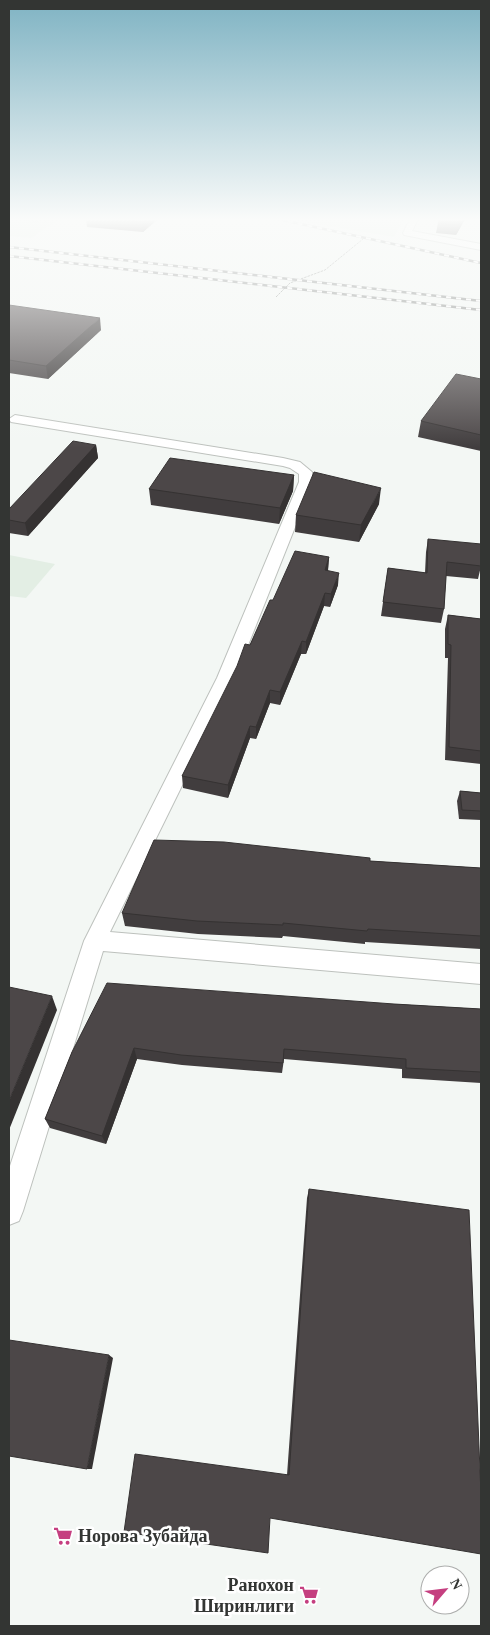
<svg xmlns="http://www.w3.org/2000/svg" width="490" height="1635" font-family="'Times New Roman',serif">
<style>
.built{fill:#e3eee4}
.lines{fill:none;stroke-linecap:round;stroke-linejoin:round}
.service-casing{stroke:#bdc1bd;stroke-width:2}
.minor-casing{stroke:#bdc1bd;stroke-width:2}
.path{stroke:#8e918e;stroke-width:1;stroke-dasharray:2.5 1;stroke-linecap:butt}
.service{fill:#fff;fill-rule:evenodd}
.minor{fill:#fff;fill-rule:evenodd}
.rail-casing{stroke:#828583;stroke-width:2.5}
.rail{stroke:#fff;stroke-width:2;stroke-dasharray:5;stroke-linecap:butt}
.wall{fill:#413d3e}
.shaded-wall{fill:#353232}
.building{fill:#4c4748;stroke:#353232}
.labels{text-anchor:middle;stroke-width:5;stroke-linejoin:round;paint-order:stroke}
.near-poi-label{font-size:18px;font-weight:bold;fill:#333533;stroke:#fff;text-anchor:start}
</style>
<rect width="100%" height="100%" fill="#f3f7f4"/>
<g class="built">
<path d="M9,219H59L31,238L9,236Z"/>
<path d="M288,219H404L394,237Z"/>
<path d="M9,555L55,564L26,598L9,596Z"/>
</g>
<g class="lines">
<g class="service-casing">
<path id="service" d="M18,219L46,221L44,222Z"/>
</g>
<g class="minor-casing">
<g id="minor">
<path d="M410,219H418L412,231L481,244V250L404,235L403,233Z"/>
<path d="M15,415L283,458L300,462L312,472L313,482L235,678L110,932L481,964V984L103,951L23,1211L19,1221L9,1225V1169L84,941L217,678L299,482V474L290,468L283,466L11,422L9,419Z"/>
</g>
</g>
<path class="path" d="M276,297L290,283L325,270L363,239"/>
<use href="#service" class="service"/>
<use href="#minor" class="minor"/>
<g class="rail-casing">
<g id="rail">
<path d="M278,219L481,263"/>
<path d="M9,247L481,301"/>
<path d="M9,256L481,310"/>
</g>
</g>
<use href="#rail" class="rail"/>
</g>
<g class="wall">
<path d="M86,219H158L143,232L87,227Z"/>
<path d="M465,219L456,235L436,233L438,223Z"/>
<path d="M9,305L101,330L48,379L9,373Z"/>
<path d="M481,379V451L418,437L421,421Z"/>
<path d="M96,445L98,458L28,536L9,533V509Z"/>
<path d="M294,475L293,491L279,524L151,505L149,489Z"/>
<path d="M379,504L359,542L295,532L296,515Z"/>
<path d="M428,539L481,566L478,579L446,576L444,609L441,623L381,616L388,568L425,573L426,552Z"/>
<path d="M329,557L328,571L338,585L330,607L324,606L306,654H301L280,705L270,703L256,739L250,738L228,798L183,788L182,776L273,600Z"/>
<path d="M448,615L481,619V764L445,760L448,658H445V629Z"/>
<path d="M460,791L481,793V820L459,819L457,801Z"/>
<path d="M370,861L481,868V949L365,942V944L283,936L282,938L198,934L125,926L122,913Z"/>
<path d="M394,1004L481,1009V1083L402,1078V1069L284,1059L282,1073L182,1065L137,1059L106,1144L50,1128L45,1119L72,1052Z"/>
<path d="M309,1189L481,1494L270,1518L124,1532L287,1475L307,1198Z"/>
</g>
<g class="shaded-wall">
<path d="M146,219H158L143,232L142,222Z"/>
<path d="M461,219H465L456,235L458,225Z"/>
<path d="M100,318L101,330L48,379L46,366Z"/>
<path d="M96,445L98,458L28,536L25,523Z"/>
<path d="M294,475L293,491L279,524L280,508Z"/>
<path d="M381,488L379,504L359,542L361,525Z"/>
<path d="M329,557L328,569L324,583L325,570Z"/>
<path d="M339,573L338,585L330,607L331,594Z"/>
<path d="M325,593L324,606L306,654V642Z"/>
<path d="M302,641L301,654L280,705V692Z"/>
<path d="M270,690V703L256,739V727Z"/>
<path d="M250,726V738L228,798V785Z"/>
<path d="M52,996L57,1010L9,1130V1101Z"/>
<path d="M134,1048L137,1059L106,1144L102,1136Z"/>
<path d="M109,1355L113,1358L92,1469H87Z"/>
</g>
<g class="building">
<path d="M110,219H146L142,222Z"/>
<path d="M440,219H461L458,225L438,223Z"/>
<path d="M9,305L100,318L46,366L9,360Z"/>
<path d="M456,374L481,379V435L421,421Z"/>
<path d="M73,441L96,445L25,523L9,520V509Z"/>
<path d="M170,458L294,475L280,508L149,489Z"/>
<path d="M314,472L381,488L361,525L296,515Z"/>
<path d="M428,539L481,544V566L447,562L444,609L383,602L388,568L427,573Z"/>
<path d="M295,551L329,557L325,570L339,573L331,594L325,593L306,642L302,641L280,692L270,690L256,727L250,726L228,785L182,776L237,666L245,644L250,645L270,600H273Z"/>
<path d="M448,615L481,619V751L449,747L451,645L448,644Z"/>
<path d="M460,791L481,793V811L462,810Z"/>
<path d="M154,840L224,842L370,858V861L481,868V936L368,929L367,931L283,923V925L197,921L122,913Z"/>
<path d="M107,983L394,1004L481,1009V1072L406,1068V1059L284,1049L283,1063L181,1055L134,1048L102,1136L45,1119L72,1052Z"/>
<path d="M9,987L52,996L9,1101Z"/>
<path d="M309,1189L469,1210L481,1494V1554L270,1518L268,1553L124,1532L135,1454L289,1475Z"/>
<path d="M9,1340L109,1355L87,1469L9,1456Z"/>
</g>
<linearGradient id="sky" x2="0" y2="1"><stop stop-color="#7fb3c3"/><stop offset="0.49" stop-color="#fafbfa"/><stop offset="1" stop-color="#fafbfa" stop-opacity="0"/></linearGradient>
<rect width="490" height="448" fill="url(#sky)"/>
<defs>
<g id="supermarket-bare" transform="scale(1.5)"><path d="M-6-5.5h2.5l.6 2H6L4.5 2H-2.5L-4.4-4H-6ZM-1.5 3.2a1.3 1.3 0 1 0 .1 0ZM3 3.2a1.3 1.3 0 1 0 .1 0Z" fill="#c53f80" stroke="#fff" stroke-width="2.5" paint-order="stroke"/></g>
</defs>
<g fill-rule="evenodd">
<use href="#supermarket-bare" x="63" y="1536"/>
<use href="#supermarket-bare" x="309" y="1595"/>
</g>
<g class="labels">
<g class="near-poi-label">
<text x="78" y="1542">Норова Зубайда</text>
<text x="294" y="1591" text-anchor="end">Ранохон<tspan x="294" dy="21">Ширинлиги</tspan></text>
</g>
</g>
<rect width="490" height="1635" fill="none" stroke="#333533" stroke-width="20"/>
<g transform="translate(445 1590) rotate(62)"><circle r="24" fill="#ffffff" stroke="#adaead"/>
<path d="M0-4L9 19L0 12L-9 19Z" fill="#c53f80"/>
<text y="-8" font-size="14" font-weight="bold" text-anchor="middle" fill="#333533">N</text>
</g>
</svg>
